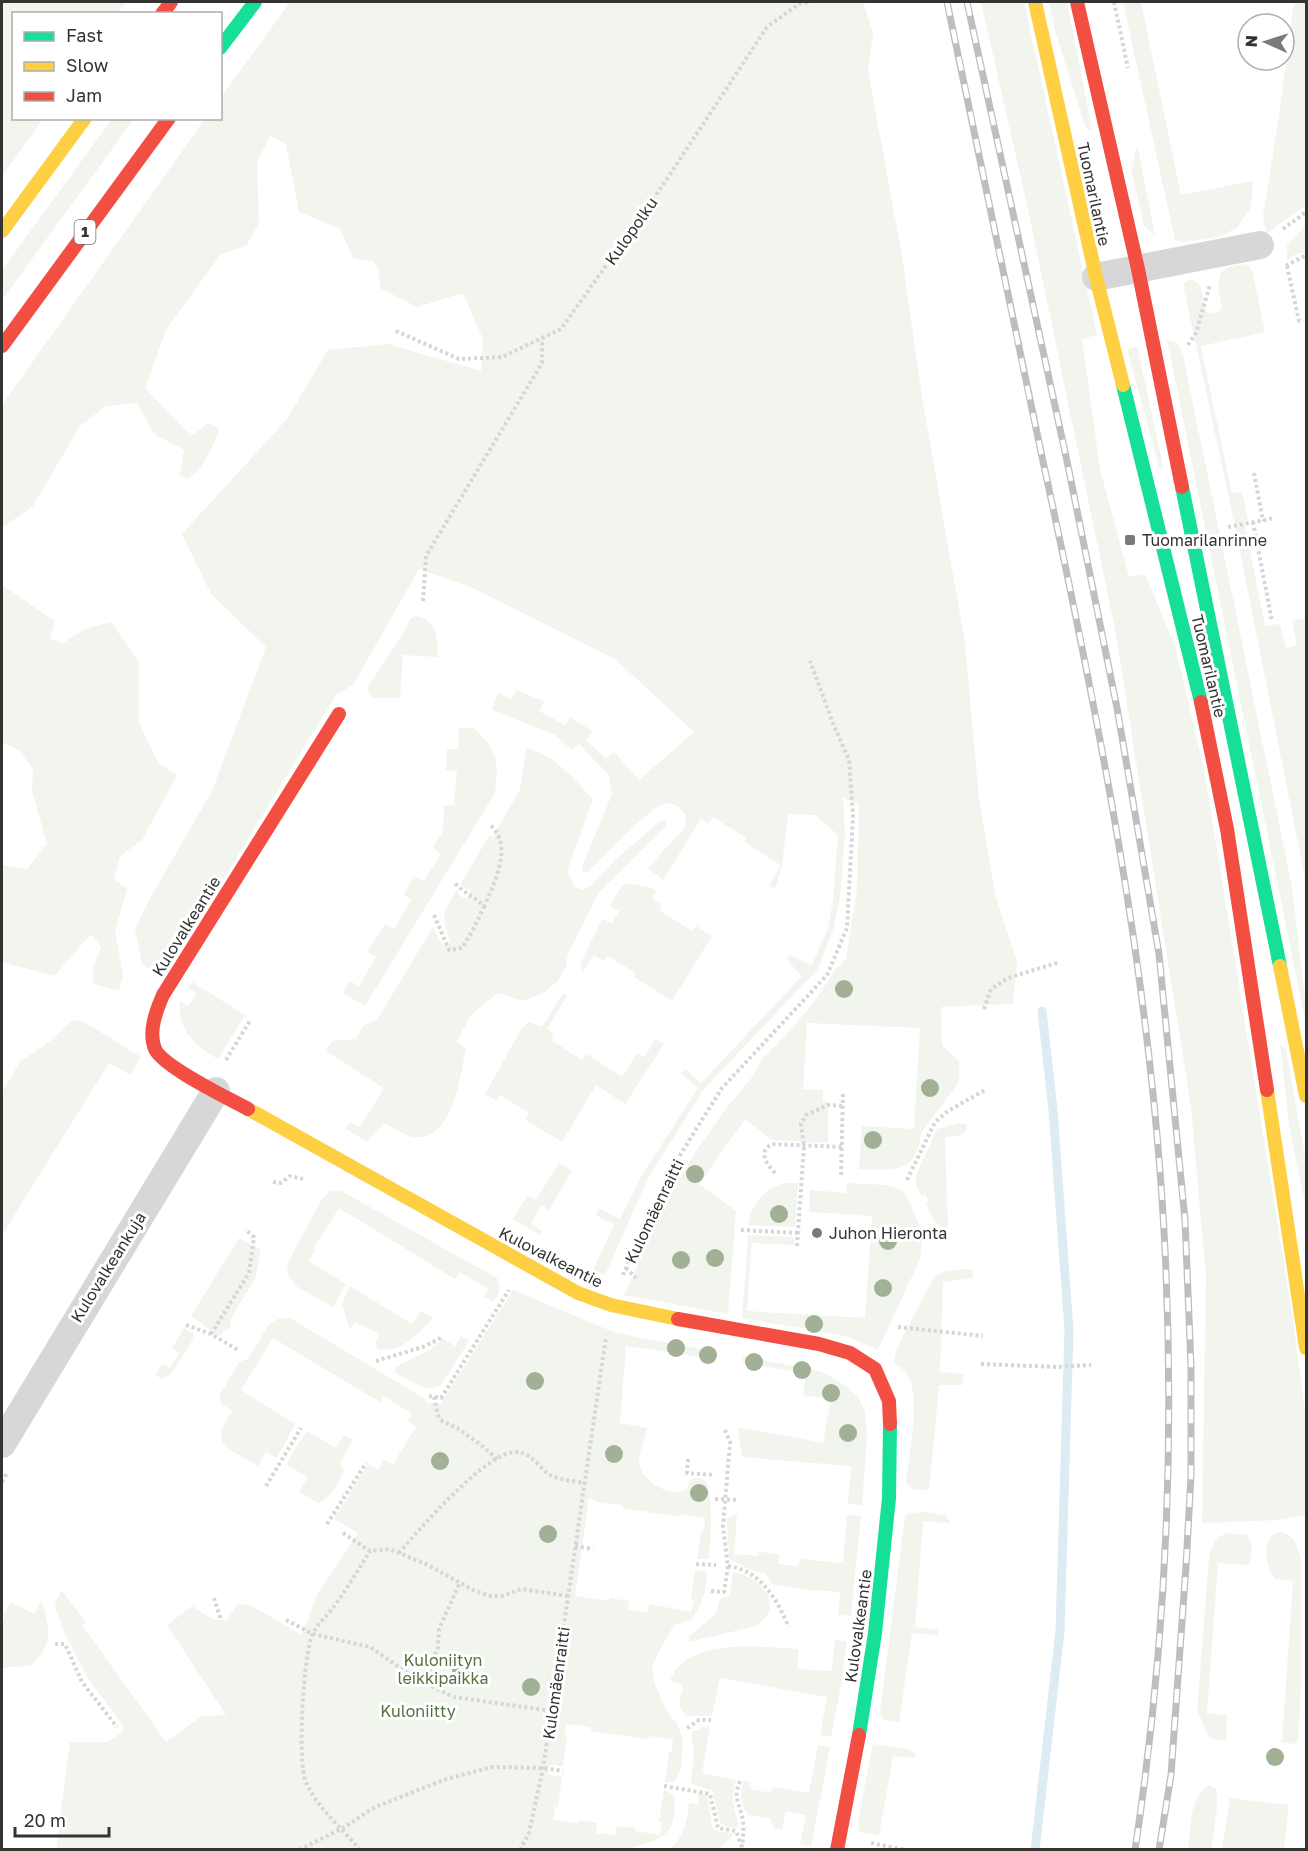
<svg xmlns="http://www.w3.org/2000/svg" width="1308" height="1851" font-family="'Golos Text',sans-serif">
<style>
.green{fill:#f1f5ed}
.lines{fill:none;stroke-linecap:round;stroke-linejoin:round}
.stream{stroke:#ddebf3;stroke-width:9}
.path{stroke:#d6d6d6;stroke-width:4;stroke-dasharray:3 3;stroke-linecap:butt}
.street{stroke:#d7d7d7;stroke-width:28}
.fast{stroke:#16e098;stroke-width:14}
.slow{stroke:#ffcf43;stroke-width:14}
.jam{stroke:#f24e42;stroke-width:14}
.rail-casing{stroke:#bebebe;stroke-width:7}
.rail{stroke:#fff;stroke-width:4.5;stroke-dasharray:14;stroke-linecap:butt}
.tree{fill:#a2b095}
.poi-dot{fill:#7a7a7a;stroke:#fff;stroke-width:2}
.labels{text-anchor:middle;stroke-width:6;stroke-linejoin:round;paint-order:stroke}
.shield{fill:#fff;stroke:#707070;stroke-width:1.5}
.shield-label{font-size:15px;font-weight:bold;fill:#333}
.street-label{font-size:16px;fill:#333;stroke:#fff}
.poi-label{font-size:16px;fill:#333;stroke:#fff;text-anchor:start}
.park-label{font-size:16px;fill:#56703f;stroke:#fff}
</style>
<rect width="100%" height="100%" fill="#fff"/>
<g class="green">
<path d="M2,2H126L118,13L14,14V118L43,119L2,176Z"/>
<path d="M290,2H863L873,34L868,70L902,256L922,397L965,643L979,799L996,898L1017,962L1013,1004L941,1007L942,1045L959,1061V1082L921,1133C916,1175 893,1170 859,1169L862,1126L914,1129L920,1028L807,1023L803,1089L823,1090V1101L828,1102V1143L771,1140L745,1119L699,1184L736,1211L728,1314L624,1295L669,1197L696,1151L725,1110L753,1076L761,1060L790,1031L818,997L833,972L846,959L857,889L859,804L843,798L845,834L840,899L833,930L818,969L704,1089L648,1178L605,1275L593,1270L614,1225L596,1215L599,1208L620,1219L642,1175L698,1088L681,1074L685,1069L701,1083L802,976L787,960L789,955L812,965L828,928L833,900L838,835L815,815L788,814L782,865L775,889L769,886L781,865L744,842L746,838L713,817L708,824L701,819L663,880L648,868L685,827L686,816C681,809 677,803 667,803C652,804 601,859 588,872H583L582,867L612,794L609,775L579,744L572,750L555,735L492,710L498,693L512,699L516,690L544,701L539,711L565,725L570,717L592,731L586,740L606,758L614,752L639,780L694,732L615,659L473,588L419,569L353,685L336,695L204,911L183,926L153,973L142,964L135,929L149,900L212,791L266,647L211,594L182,534L287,419L328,350L388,344L481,371L483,339L463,293L417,307L380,288L379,271L373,261L353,258L340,229L299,212L286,144L270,136L257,162L259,223L246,246L221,254L167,328L145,388L191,436L208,423L219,428C214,445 204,470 187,479L180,475L184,450L154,434L137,403L106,406L80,426L33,506L2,528V405L205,119L220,118L221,97Z"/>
<path d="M981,2H1024L1097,335L1082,339L1100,469L1129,577L1145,574L1175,646L1204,769L1293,1320L1306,1419V1515L1277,1520L1202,1523L1206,1277L1191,1107L1115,629L1027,205Z"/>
<path d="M1049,2H1067L1092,130L1086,129L1056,34Z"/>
<path d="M1123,2H1141L1181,195L1253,181L1251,207L1237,228L1218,237L1181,242L1175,240Z"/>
<path d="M1294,2H1306V205L1266,234L1263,216L1278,123Z"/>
<path d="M112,119H134L2,300V270Z"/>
<path d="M1138,149L1155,235L1144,226L1132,173L1135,150Z"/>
<path d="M1306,225V252L1296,254L1287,261V245Z"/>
<path d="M1244,264L1249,266L1252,270L1265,332L1201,346L1232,493L1242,492L1248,520L1244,521L1265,626L1280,624L1286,648L1297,645L1292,621L1306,618V884L1234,522L1183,284L1188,280C1204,279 1203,299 1206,311C1213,315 1218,315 1222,307L1218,286L1221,272L1231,266Z"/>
<path d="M1167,340L1177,343L1183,355L1292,887L1306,1006V1024Z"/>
<path d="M1137,346L1163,466L1160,470L1127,349Z"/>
<path d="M2,585L55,621L50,639L63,643L85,629L111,622L139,662V723L158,763L177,775L142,840L120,856L114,879L127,889L115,931L123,976L119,991L93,984V967L101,947L91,934L54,976L2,962V865L27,869L47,844L32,791L33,769L19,750L2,742Z"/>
<path d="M416,616C438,620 437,638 438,657L403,655L400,698H374L369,694L368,687L405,630L410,619Z"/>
<path d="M459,728H474C498,752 499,760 495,793L365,1006L343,993L350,981L359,986L376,957L367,952L385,924L394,929L411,900L404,895L414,876L424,881L441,854L433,847L443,831L444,805H454L457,771L446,770L447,749H458Z"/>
<path d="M526,748C555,755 573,778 593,799L567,871L574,886L581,890L590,887L616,859L661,821L665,820L667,825L599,892L567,956L566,967L558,981L543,993L523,1001L498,993L472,1014L456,1042L466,1048C460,1075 454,1141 414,1137C405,1136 394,1128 385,1123L367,1141L345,1129L350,1122L360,1127L384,1088L326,1051L332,1041L356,1039L363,1026L377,1020L433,927L442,945L450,943C442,914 441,916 457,890L461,897L467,898L471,890L464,888L461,883L489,836H493L520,790Z"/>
<path d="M628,883L652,888L656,891L652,898L662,904L659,910L692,931L696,926L712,936L672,1001L634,977L636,973L608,956L604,961L594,955L583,971L580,965L602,919L612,923L619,911L609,906L622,886Z"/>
<path d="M192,982L245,1015L218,1059C195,1046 177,1030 180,1001L188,1006L197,993L188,988Z"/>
<path d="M563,994L567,996L547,1029L554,1034L551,1040L582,1060L586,1054L622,1077L637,1053L644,1057L656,1039L664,1044L625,1104L596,1085L562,1142L526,1120L529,1113L500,1095L496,1101L485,1094L522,1028L529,1022L542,1027Z"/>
<path d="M73,1020L84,1022L141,1057L130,1075L109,1063L2,1235V1092L20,1062L49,1042Z"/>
<path d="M1280,1045L1286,1050L1306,1162V1208L1290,1132Z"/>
<path d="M958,1123L966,1124L967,1130L962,1135L945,1137L948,1228L942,1229L934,1221L926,1204L929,1201L925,1194L922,1196L916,1186V1175L937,1129Z"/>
<path d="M559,1163L572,1171L549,1210L541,1205L531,1224L542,1231L540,1235L513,1219L528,1195L536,1200Z"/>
<path d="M785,1183H798L795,1227L748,1225C752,1203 763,1190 785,1183Z"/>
<path d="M847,1183L887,1185L900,1189L907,1196L920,1227L922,1242L920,1259L878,1350L846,1336L742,1318L748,1235L794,1237V1245L752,1243L747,1311L865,1318L872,1216L809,1212L810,1190L846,1193Z"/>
<path d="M331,1191H341L497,1278C502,1288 500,1293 493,1302L484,1297L488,1289L460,1272L455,1279L339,1208L313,1249L315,1250L309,1261L346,1284L333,1307L296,1286L289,1277L287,1264L322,1199Z"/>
<path d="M239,1238L261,1250L255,1279L231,1318L230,1327L219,1336L191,1316Z"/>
<path d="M963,1269L973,1270V1278L943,1282L940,1372L963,1374V1385H939L929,1490H914L906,1483C909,1457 919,1403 910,1379C907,1372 900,1367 894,1362L897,1348L934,1277L943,1272Z"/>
<path d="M350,1286L412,1324L421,1311L433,1318C417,1334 402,1354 377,1349L376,1342L380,1334L355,1322L350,1330L342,1304Z"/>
<path d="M513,1290L616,1333L717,1352L716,1359L626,1346L620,1423L647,1428C646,1435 639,1455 639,1460C640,1481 667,1497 686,1490L691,1479C695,1478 701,1477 705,1481C714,1489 710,1545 709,1559H697L701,1531H704L705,1518L681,1514L680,1517L622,1508V1505L597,1502L589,1498L575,1596L609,1601L610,1598L629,1601L628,1610L648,1613L649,1604L691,1612L694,1600L691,1599L695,1570L707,1572L705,1591L700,1606L692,1619L674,1625L657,1655L652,1667L655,1684L666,1710L677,1724L683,1738L681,1768L675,1782H665L669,1752H672L673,1739L649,1736L648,1739L591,1731V1727L566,1724L564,1737H567L563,1766L549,1765L548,1775L562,1777L558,1807H555L553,1820L578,1823V1820L597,1823L596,1833L615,1835L617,1826L635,1828V1831L660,1835L662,1822H659L664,1790L674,1795C679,1839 658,1840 622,1850L56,1849L70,1742H107L123,1732L122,1724L87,1677L65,1634L56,1609L55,1602L62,1591L86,1622L82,1625L166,1742L202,1716L226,1715L167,1625L192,1606L214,1620H227L238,1604L250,1605L302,1635L317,1595L358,1533L334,1519L368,1464L378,1470L384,1460L393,1464L416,1427L408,1421L412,1414L384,1396L380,1402L273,1338L241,1390L295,1424L277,1458L266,1452L258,1466C249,1460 222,1449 221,1437C220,1429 228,1418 232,1410C224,1406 219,1405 220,1395L239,1362L248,1359L268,1326L277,1319L290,1318L424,1398L428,1403H441Z"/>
<path d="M184,1328L193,1333V1339L171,1374L162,1379L155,1375L162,1364L170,1368L179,1353L172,1348Z"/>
<path d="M461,1336L469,1341L441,1385C428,1394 410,1380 397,1374L395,1370L397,1366L430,1350L443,1339L455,1346Z"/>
<path d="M743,1356L823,1372L847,1387L859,1398L865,1412L867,1436L862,1505L848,1504L851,1466L742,1457L738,1427L823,1443L831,1400L803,1395L806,1373L743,1363Z"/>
<path d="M307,1431L336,1448L344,1435L353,1440L340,1463L344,1471C338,1485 332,1496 318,1503L299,1492L308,1477L287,1465L292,1453Z"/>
<path d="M924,1512L945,1515L951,1523L923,1521L915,1627L938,1630V1635L912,1633L899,1722L883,1720L880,1712L905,1516L911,1513Z"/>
<path d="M737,1514L734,1554L759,1556V1552L779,1554L778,1564L798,1566L800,1559L843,1563L847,1515L861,1516L851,1616L838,1615L840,1592L809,1590L772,1584L765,1573L755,1572L729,1559L727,1518Z"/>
<path d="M1281,1532C1296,1536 1298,1547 1301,1562V1683L1298,1742L1295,1744L1282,1742L1293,1581L1275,1579C1264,1566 1260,1534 1281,1532Z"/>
<path d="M1227,1533L1247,1535C1254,1545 1252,1554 1249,1565L1218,1563L1207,1713L1227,1715L1226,1741C1199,1739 1210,1729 1197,1713L1209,1557C1212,1545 1215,1537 1227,1533Z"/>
<path d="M733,1572C760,1576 787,1606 756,1626L689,1642V1636L715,1615L720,1599L730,1596Z"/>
<path d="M42,1601C49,1629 55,1642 32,1665L2,1668V1620L5,1618L3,1615L11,1602L34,1614Z"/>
<path d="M835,1640L847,1641L841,1685L831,1737L820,1735L827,1697L720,1678L712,1716H687C677,1707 679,1701 683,1689L681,1684L670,1681C685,1637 762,1647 798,1649V1669L832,1671Z"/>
<path d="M710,1726L702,1773L736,1780C731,1797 733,1807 739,1824L736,1829L720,1824L713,1791L691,1784L694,1751L691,1736L693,1732L702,1727Z"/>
<path d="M873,1744L909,1749L915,1754V1758L893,1756L879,1836L860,1832L858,1821Z"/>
<path d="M818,1745L830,1747L811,1847L800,1845L806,1815L786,1811L782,1830L774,1828L770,1818L748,1815C741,1804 738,1793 744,1781L751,1782L750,1789L771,1793L773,1787L809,1793Z"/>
<path d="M1210,1785L1217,1790V1809L1211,1849H1188C1191,1830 1189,1794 1210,1785Z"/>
<path d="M698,1793L706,1795L708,1799L712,1827L719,1832L733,1833L731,1838L719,1849H670C684,1837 687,1820 689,1803L699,1804Z"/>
<path d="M1230,1798L1289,1805L1284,1849H1222Z"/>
</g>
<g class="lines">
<path class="stream" d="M1035,1850L1060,1631L1069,1330L1053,1110L1042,1011"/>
<g class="path">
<path d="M1114,2L1128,68"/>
<path d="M1283,229L1306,212"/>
<path d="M1286,266L1302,257L1306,256"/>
<path d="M1287,266L1299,321L1303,320"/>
<path d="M396,331L459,359L502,357L561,329L663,185L767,27L799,4L811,2"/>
<path d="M1188,345L1196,333L1210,285"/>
<path d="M1254,473L1263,521"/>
<path d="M1253,522L1272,621"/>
<path d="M1228,527L1275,518"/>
<path d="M423,601L426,556L542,363V339"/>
<path d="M484,907C494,883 514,846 490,825"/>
<path d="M434,915L449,950L462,948L473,930L484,907C475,896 463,893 454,882"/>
<path d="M984,1009L991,989L1008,978L1060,962"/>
<path d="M226,1060L251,1019"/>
<path d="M775,1173C767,1164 757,1152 772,1144L842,1147"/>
<path d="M841,1175L843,1091"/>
<path d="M907,1180L935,1122L948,1111L985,1090"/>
<path d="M273,1182L281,1183L290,1176L303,1179"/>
<path d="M741,1230L798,1233"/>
<path d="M797,1246L804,1146L801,1124L806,1115L828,1105L842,1106"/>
<path d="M626,1268L636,1278"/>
<path d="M623,1275L639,1237L675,1163L722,1088L827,975L847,928L853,815L849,760L834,726L810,661"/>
<path d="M186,1325L211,1334L238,1350"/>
<path d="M898,1327L983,1336"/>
<path d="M211,1334L249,1273L254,1237L245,1229"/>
<path d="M376,1361L423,1347L441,1338"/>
<path d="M981,1364L1058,1367L1091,1365"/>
<path d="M429,1396L441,1398L509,1290"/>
<path d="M434,1397L438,1415L442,1421L457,1428L481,1445L498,1460"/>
<path d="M688,1459L687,1473L714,1475"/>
<path d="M2,1482L7,1473"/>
<path d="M266,1486L301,1428"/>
<path d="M715,1499L738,1500"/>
<path d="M327,1524L366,1463"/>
<path d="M343,1533L370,1551L389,1549L426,1564L475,1591L490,1596H503L521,1589L568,1596"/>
<path d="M575,1546L593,1549"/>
<path d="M399,1553C419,1530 488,1449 518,1452C534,1454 540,1470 552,1476C561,1480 575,1481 584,1483"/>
<path d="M696,1564L716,1565"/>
<path d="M728,1566C762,1571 776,1599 789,1627"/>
<path d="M711,1591L724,1592L728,1566L723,1527L730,1442L724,1428"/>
<path d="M214,1598L221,1620"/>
<path d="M286,1620L313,1634L370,1647L418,1680L454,1697L552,1711"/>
<path d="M55,1644H65L82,1682L117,1727"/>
<path d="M425,1683L438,1647L439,1629L460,1582"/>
<path d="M687,1728L699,1720H711"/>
<path d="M740,1781C732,1799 741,1805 743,1822C744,1830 743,1838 742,1847"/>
<path d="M664,1786L710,1794L718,1828L736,1831L742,1847"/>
<path d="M871,1843L906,1850"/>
<path d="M299,1850L343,1828L375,1807L446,1779L493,1767L543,1768L563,1771"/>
<path d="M360,1850C342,1828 317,1808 306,1782C297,1763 303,1653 313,1633C318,1623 329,1614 335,1605C348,1587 359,1569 370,1551"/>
<path d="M520,1850L529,1833L543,1768L606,1337"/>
</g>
<g class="street">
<path d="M1096,277L1260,245"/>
<path d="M2,1444L216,1091"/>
</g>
<g class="fast">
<path d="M220,48L255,2"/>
<path d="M1123,385L1201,702"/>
<path d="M1182,487L1280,966"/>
<path d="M859,1735L875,1633L889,1498L890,1424"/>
</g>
<g class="slow">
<path d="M1035,2L1096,277L1123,385"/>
<path d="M2,231L85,118"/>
<path d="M1280,966L1306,1096"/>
<path d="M1267,1090L1306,1348"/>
<path d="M248,1109L578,1293L611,1305L678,1319"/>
</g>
<g class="jam">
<path d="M1077,2L1138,269L1182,487"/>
<path d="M162,14L171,2"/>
<path d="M2,346L169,118"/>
<path d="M1201,702L1227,829L1267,1090"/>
<path d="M248,1109C228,1098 163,1067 155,1049C148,1032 156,1011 163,995L339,714"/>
<path d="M678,1319L819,1344L850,1353L875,1369L889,1401L890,1424"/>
<path d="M837,1850L859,1735"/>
</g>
<g class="rail-casing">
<g id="rail">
<path d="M947,2C979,152 1009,302 1041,452C1098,715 1152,981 1165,1250C1175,1450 1165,1652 1135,1850"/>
<path d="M967,2L1067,461L1117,708L1159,954L1185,1220L1191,1366V1476L1186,1566L1171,1775L1159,1850"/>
</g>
</g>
<use href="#rail" class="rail"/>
</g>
<g class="tree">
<circle cx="844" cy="989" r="9"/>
<circle cx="930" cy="1088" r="9"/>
<circle cx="873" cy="1140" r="9"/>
<circle cx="695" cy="1174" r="9"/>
<circle cx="779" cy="1214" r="9"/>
<circle cx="888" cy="1241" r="9"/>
<circle cx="715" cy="1258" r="9"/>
<circle cx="681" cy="1260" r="9"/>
<circle cx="883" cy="1288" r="9"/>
<circle cx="814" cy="1324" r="9"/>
<circle cx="676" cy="1348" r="9"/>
<circle cx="708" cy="1355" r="9"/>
<circle cx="754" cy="1362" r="9"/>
<circle cx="802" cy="1370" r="9"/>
<circle cx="535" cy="1381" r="9"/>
<circle cx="831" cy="1393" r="9"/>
<circle cx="848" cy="1433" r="9"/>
<circle cx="614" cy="1454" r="9"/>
<circle cx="440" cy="1461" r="9"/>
<circle cx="699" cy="1493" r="9"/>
<circle cx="548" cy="1534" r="9"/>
<circle cx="461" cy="1670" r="9"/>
<circle cx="531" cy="1687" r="9"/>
<circle cx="1275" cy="1757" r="9"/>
</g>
<g class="poi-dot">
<rect x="1124" y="534" width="12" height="12" rx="3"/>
<circle cx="817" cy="1233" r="6"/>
</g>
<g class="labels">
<rect class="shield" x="74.5" y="220" width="21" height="24" rx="4.5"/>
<g class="shield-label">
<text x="85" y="237">1</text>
</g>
<g class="street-label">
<text transform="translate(1094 194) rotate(78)" y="6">Tuomarilantie</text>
<text transform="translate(631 231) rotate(-55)" y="6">Kulopolku</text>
<text transform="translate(1209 666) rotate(77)" y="6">Tuomarilantie</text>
<text transform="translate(186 926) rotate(-58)" y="6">Kulovalkeantie</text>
<text transform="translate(654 1211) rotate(-64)" y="6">Kulomäenraitti</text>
<text transform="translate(551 1257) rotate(27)" y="6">Kulovalkeantie</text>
<text transform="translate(108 1267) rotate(-58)" y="6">Kulovalkeankuja</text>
<text transform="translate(858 1626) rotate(-82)" y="6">Kulovalkeantie</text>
<text transform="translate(556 1683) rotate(-82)" y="6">Kulomäenraitti</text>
</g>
<g class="poi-label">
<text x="1142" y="546">Tuomarilanrinne</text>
<text x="829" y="1239">Juhon Hieronta</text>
</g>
<g class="park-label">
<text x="443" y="1666">Kuloniityn<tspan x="443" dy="18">leikkipaikka</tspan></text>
<text x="418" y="1717">Kuloniitty</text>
</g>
</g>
<rect width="1308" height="1851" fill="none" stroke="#333333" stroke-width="6"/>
<rect x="12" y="12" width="210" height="108" fill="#ffffff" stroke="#adadad" stroke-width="1.5"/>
<rect x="24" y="32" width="30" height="9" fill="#16e098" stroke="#adadad" stroke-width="1.5"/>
<text x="66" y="42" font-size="18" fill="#333333">Fast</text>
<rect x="24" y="62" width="30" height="9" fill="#ffcf43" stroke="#adadad" stroke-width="1.5"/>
<text x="66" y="72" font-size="18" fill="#333333">Slow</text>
<rect x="24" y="92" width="30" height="9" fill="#f24e42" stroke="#adadad" stroke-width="1.5"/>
<text x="66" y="102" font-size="18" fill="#333333">Jam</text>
<g transform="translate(1266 42) rotate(273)"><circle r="28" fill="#ffffff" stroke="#adadad" stroke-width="1.5"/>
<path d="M0-4.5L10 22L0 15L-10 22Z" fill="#7a7a7a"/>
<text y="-9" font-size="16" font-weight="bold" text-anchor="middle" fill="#333333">N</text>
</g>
<path d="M15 1827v9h94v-9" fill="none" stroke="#333333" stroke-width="3"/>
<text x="24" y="1827" font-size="18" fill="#333333" stroke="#ffffff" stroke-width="4.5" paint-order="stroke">20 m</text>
</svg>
